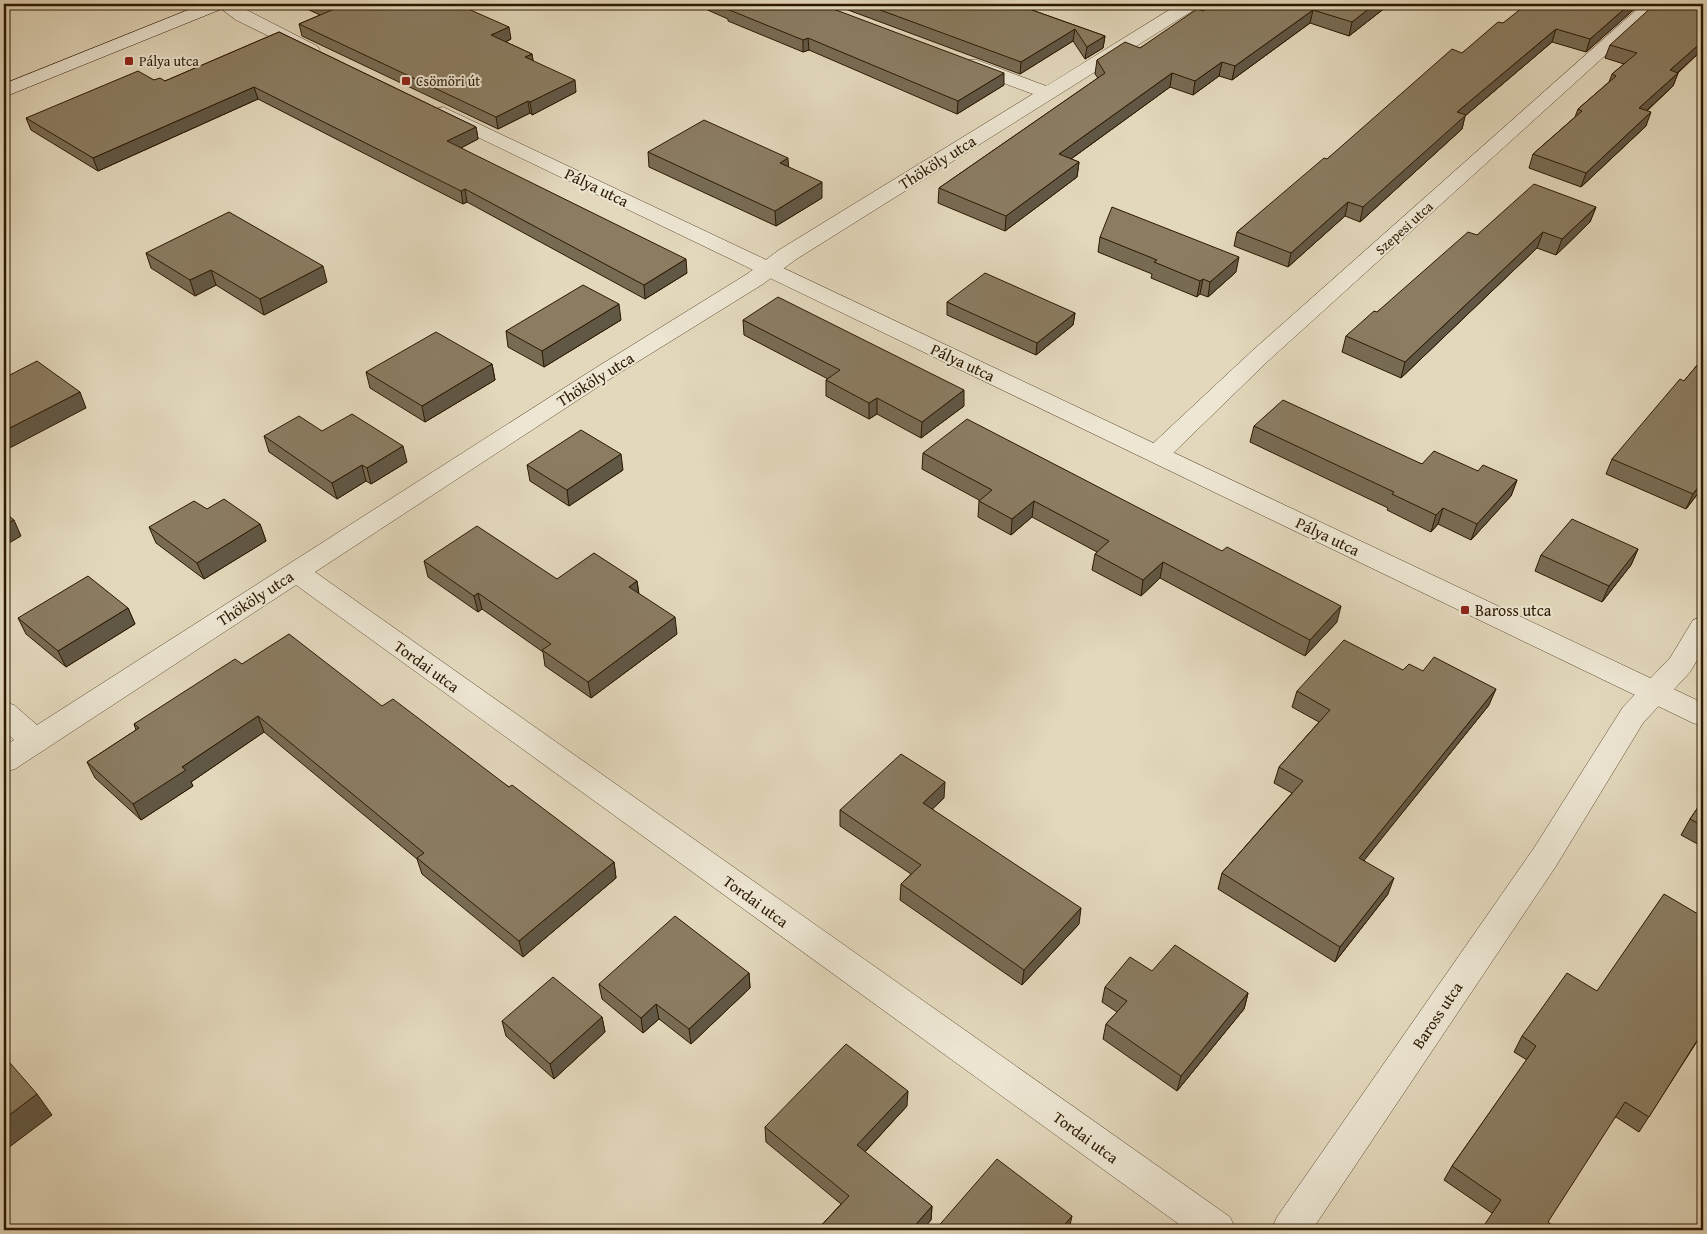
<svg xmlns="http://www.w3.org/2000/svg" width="1707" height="1234" font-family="'Gentium Book Plus',serif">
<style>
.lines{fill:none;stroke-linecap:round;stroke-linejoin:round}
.minor-casing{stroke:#5a482f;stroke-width:1}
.tertiary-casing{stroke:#5a482f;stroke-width:1}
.secondary-casing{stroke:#2c1800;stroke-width:1}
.minor{fill:#ede6d3;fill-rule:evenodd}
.tertiary{fill:#ede6d3;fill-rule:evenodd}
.secondary{fill:#ede6d3;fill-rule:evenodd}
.wall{fill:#786b54;stroke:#2c1800}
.shaded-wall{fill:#615745;stroke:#2c1800}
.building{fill:#8b7c62;stroke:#2c1800}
.poi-dot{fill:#8f2418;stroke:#ede6d3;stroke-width:2}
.labels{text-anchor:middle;stroke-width:4;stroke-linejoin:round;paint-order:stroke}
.far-poi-label{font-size:14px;fill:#2c1800;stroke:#ede6d3;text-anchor:start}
.far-street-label{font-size:14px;fill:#2c1800;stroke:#ede6d3}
.street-label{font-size:16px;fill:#2c1800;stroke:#ede6d3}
.poi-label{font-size:16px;fill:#2c1800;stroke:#ede6d3;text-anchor:start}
</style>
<rect width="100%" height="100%" fill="#e3d8bc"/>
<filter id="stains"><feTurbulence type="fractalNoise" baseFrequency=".004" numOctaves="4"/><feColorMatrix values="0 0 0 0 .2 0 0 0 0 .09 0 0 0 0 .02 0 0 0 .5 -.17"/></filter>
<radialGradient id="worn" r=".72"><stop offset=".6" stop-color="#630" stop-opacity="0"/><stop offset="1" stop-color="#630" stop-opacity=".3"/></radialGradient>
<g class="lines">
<g class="minor-casing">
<g id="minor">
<path d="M1179,4H1200L1197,8L795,260L763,284L613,377L315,572L1230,1217L1236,1230H1187L296,585L15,769L4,772V746L14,740L4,730V702L14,705L37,725L597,367L747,274L779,250L1033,94L963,68L961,64L963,60H977L1046,86Z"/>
<path d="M1643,4H1662L1268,361L1166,460L1157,462L1148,460L1145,454L1148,448L1252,351Z"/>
<path d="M1703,617V650L1690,672L1643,723L1556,866L1312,1230H1271L1277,1217L1534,848L1623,707L1670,658L1693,620Z"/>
</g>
</g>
<g class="tertiary-casing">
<g id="tertiary">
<path d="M215,4H235L317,46L320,50L317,54H305L236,20Z"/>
<path d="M443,107L1703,703V726L1693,723L436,117L433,113L436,109Z"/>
</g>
</g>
<g class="secondary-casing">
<path id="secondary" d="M203,4H227L224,8L4,97V84Z"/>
</g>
<use href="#minor" class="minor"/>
<use href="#tertiary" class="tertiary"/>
<use href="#secondary" class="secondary"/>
</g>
<g class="wall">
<path d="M77,4H92L83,7Z"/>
<path d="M296,4H457L511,39L506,42L532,54L533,61L576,92L532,115L530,113L498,129L302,36L299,24L320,15Z"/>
<path d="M694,4H820L1004,85L957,114L809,50L803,52L728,21V19Z"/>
<path d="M832,4H1015L1105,36L1103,48L1085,59L1073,41L1020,74Z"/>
<path d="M1390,4L1349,36L1310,23L1232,80L1219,76L1193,95L1170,87L1071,159L1079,162L1077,177L1005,231L938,203L939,188L1098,78L1095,74L1097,60L1140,48L1203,11Z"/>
<path d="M1640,4L1586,52L1552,42L1465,116L1462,129L1360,222L1345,216L1288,267L1234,246L1237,232L1327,159L1462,53L1503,23Z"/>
<path d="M1703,4V49L1678,73L1673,86L1647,111L1646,126L1581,187L1529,168L1533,154L1575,117L1578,109L1609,82L1612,74L1624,64L1605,58L1610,45Z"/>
<path d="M279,32L476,127L478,139L461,148L687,273L645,299L467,202L463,204L258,99L98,171L31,130L26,118L154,80L165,81Z"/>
<path d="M648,152L789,167L822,198L776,226L649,167Z"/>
<path d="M1596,207L1590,222L1556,255L1537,248L1401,378L1342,352L1346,336L1477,235Z"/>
<path d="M1100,237L1236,272L1208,297L1200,294L1197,297L1151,278L1152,274L1098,252Z"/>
<path d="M146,253L327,282L264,315L216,285L195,296L151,268Z"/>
<path d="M947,302L1075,313L1073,325L1036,355L947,315Z"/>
<path d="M621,320L544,367L508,347L506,331Z"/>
<path d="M743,320L964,406L921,438L877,414L869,419L826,396V380L828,379L744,335Z"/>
<path d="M1703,358V487L1686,509L1606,474L1612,459L1684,381Z"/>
<path d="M492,364L495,380L425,422L370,388L366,372Z"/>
<path d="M1254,426L1422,464L1478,471L1517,480L1511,496L1471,540L1438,524L1431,532L1387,510L1388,508L1250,442Z"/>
<path d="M264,436L407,462L371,484L366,481L337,499L269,452Z"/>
<path d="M923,453L1337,622L1305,656L1160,578L1141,596L1092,570L1095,554L1097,552L1032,517L1011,535L978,517L979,501V500L922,469Z"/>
<path d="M527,465L623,470L569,506L530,481Z"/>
<path d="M260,524L266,541L204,579L156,543L149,527Z"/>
<path d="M1638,549L1631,565L1602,602L1535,571L1541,555Z"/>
<path d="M424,561L557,579L637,581L639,594L677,634L591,698L545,666L543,652L482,609L478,612L428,577Z"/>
<path d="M128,608L135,624L66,667L26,634L18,618Z"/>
<path d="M242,664L382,706L509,787L614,862L616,878L523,957L422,874L417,859L264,732L191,782L193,786L141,820L95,778L87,762L136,730L134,724Z"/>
<path d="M1403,670L1489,705L1364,860L1388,894L1335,962L1218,889L1222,873L1292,793L1274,783L1279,767L1319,722L1292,707L1297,691Z"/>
<path d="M944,798L932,809L1079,924L1022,985L900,900L901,884L911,874L840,826V810Z"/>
<path d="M1703,800V847L1681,835L1690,819Z"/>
<path d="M1703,917V1042L1702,1043L1698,1040L1639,1132L1616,1117L1492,1213L1444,1180L1452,1166L1527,1060L1514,1052L1522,1036L1597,991Z"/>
<path d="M749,973L750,988L691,1044L659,1019L643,1033L602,999L599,984Z"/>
<path d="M1105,987L1248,993L1244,1009L1177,1091L1103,1039L1106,1024L1117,1012L1102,1002Z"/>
<path d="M602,1017L605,1032L554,1079L506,1036L502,1021Z"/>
<path d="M907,1106L865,1152L932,1206L931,1220L922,1230H817L841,1204L766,1142L765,1127Z"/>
</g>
<g class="shaded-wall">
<path d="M82,4H92L83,7Z"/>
<path d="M1375,4H1390L1349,36L1352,22Z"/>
<path d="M1630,4H1640L1586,52L1590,39Z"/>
<path d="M1313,10L1310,23L1232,80L1235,66Z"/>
<path d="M509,27L511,39L493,48L491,35Z"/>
<path d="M1075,29L1073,41L1020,74L1021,62Z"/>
<path d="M1556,29L1552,42L1465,116L1462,129L1360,222L1363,207L1457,112Z"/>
<path d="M1105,36L1103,48L1085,59L1087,47Z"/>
<path d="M808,38L809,50L803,52V40Z"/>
<path d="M1703,41V49L1665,84L1670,70Z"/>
<path d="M532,54L534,66L525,57Z"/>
<path d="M1222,62L1219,76L1193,95L1195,81Z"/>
<path d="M1004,73V85L957,114L958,101Z"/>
<path d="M1172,73L1170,87L1057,169L1059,154Z"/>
<path d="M1678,73L1673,86L1634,122L1639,108Z"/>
<path d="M575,80L576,92L532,115L530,102Z"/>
<path d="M254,87L258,99L98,171L93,158Z"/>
<path d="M528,101L530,113L498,129L496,117Z"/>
<path d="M1651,112L1646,126L1581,187L1586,173Z"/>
<path d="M476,127L478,139L449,154L447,141Z"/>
<path d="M788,158L789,173L780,163Z"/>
<path d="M1079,162L1077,177L1005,231L1006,216Z"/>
<path d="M822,182V198L776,226L775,211Z"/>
<path d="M465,189L467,202L463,204L461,191Z"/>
<path d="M1348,202L1345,216L1288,267L1291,253Z"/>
<path d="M1596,207L1590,222L1556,255L1562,239Z"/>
<path d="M1543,232L1537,248L1401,378L1405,362Z"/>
<path d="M1239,257L1236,272L1208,297L1210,282Z"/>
<path d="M686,259L687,273L645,299L644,285Z"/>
<path d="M323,266L327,282L264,315L260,299Z"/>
<path d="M211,270L216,285L195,296L190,280Z"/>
<path d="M1203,279L1200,294L1197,297L1200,281Z"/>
<path d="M619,304L621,320L544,367L542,351Z"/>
<path d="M1075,313L1073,325L1036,355L1037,343Z"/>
<path d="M492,364L495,380L425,422L422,406Z"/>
<path d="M964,390V406L921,438L922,422Z"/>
<path d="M80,392L86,408L4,451V431Z"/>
<path d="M877,398V414L869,419V403Z"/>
<path d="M403,446L407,462L371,484L367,468Z"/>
<path d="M621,454L623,470L569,506L567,490Z"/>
<path d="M362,465L366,481L337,499L332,483Z"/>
<path d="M1517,480L1511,496L1471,540L1477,524Z"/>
<path d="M1703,481V487L1686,509L1693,494Z"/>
<path d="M1034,501L1032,517L1011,535L1012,519Z"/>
<path d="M1443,508L1438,524L1431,532L1436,515Z"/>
<path d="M14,520L21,536L4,546V525Z"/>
<path d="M260,524L266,541L204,579L197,563Z"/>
<path d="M1638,549L1631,565L1602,602L1609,586Z"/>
<path d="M1163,562L1160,578L1141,596L1143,580Z"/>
<path d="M637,581L639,597L629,587Z"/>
<path d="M478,593L482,609L478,612L474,596Z"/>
<path d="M1341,606L1337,622L1305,656L1310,640Z"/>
<path d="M128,608L135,624L66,667L58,651Z"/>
<path d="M675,617L677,634L591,698L588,682Z"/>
<path d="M1496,689L1489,705L1354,873L1359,858Z"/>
<path d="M258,716L264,732L191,782L193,786L141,820L133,804L182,767Z"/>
<path d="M945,782L944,798L922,819L923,803Z"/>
<path d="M614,862L616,878L523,957L519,941Z"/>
<path d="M1394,878L1388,894L1335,962L1340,947Z"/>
<path d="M1081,908L1079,924L1022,985L1024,970Z"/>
<path d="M749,973L750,988L691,1044L689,1029Z"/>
<path d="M1248,993L1244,1009L1177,1091L1181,1076Z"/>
<path d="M656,1004L659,1019L643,1033L641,1018Z"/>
<path d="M602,1017L605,1032L554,1079L550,1064Z"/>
<path d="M908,1091L907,1106L857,1160V1145Z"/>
<path d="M37,1094L52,1115L4,1151V1119Z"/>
<path d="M932,1206L931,1220L922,1230H911Z"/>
<path d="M1072,1216L1069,1230H1060Z"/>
</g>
<g class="building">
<path d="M319,4H457L509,27L491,35L532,54L525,57L575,80L530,102L528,101L496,117L299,24L332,10Z"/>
<path d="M720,4H820L1004,73L958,101L808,38L803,40L727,9L730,8Z"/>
<path d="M864,4H1015L1105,36L1087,47L1075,29L1021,62Z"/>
<path d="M1214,4H1375L1352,22L1313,10L1235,66L1222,62L1195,81L1172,73L1059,154L1079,162L1006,216L939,188L1105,73L1097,60L1125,42L1140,48L1197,9L1203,11Z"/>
<path d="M1527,4H1630L1590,39L1556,29L1457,112L1466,115L1363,207L1348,202L1291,253L1237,232L1324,158L1327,159L1452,49L1462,53L1498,22L1503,23Z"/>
<path d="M1655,4H1703V41L1670,70L1678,73L1639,108L1651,112L1586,173L1533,154L1582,111L1578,109L1616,76L1612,74L1637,53L1610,45Z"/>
<path d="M279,32L476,127L447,141L686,259L644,285L465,189L461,191L254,87L93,158L26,118L138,71L154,80L160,78L165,81Z"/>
<path d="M704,120L788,158L780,163L822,182L775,211L648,152Z"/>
<path d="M1534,184L1596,207L1562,239L1543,232L1405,362L1346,336L1374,311L1377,312L1468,232L1477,235Z"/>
<path d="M1112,207L1239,257L1210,282L1203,279L1200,281L1154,262L1157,260L1100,237Z"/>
<path d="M229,212L323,266L260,299L211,270L190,280L146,253Z"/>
<path d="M985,273L1075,313L1037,343L947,302Z"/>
<path d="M583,285L619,304L542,351L506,331Z"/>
<path d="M778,297L964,390L922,422L877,398L869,403L826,380L840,370L743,320Z"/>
<path d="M436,332L492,364L422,406L366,372Z"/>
<path d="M1703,358V481L1693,494L1612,459L1680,379L1684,381Z"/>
<path d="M37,361L80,392L4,431V378Z"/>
<path d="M1283,400L1422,464L1434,451L1478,471L1483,465L1517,480L1477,524L1443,508L1436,515L1392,494L1394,492L1254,426Z"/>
<path d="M352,414L403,446L367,468L362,465L332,483L264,436L299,416L322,431Z"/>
<path d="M967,419L1222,551L1227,547L1341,606L1310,640L1163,562L1143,580L1095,554L1109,541L1034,501L1012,519L979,501L992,490L923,453Z"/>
<path d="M581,430L621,454L567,490L527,465Z"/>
<path d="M224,499L260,524L197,563L149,527L194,501L207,509Z"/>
<path d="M4,512L14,520L4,525Z"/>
<path d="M1572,519L1638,549L1609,586L1541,555Z"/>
<path d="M477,526L557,579L594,553L637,581L629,587L675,617L588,682L542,650L551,644L478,593L474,596L424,561Z"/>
<path d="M88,576L128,608L58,651L18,618Z"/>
<path d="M289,634L382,706L393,699L509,787L512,785L614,862L519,941L417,858L424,853L258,716L182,767L186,770L133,804L87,762L139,728L134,724L235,659L242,664Z"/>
<path d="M1344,640L1403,670L1409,664L1423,671L1434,657L1496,689L1359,858L1394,878L1340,947L1222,873L1303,781L1279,767L1330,710L1297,691Z"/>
<path d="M901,754L945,782L923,803L1081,908L1024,970L901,884L921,865L840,810Z"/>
<path d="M1703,800V826L1690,819Z"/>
<path d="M1664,894L1703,917V1031L1649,1117L1625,1102L1548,1222L1559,1230H1481L1501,1200L1452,1166L1536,1046L1522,1036L1567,973L1597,991Z"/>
<path d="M675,916L749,973L689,1029L656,1004L641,1018L599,984Z"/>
<path d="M1175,945L1248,993L1181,1076L1106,1024L1127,1001L1105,987L1130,957L1152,971Z"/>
<path d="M553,977L602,1017L550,1064L502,1021Z"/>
<path d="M846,1044L908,1091L857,1145L932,1206L911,1230H817L849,1196L765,1127Z"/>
<path d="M4,1056L37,1094L4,1119Z"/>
<path d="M997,1159L1072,1216L1060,1230H935Z"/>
</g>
<g class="poi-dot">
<rect x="124" y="56" width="10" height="10" rx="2.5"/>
<rect x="401" y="76" width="10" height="10" rx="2.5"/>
<rect x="1460" y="605" width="10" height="10" rx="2.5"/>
</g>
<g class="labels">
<g class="far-poi-label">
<text x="139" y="66">Pálya utca</text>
<text x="416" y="86">Csömöri út</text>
</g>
<g class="far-street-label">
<text transform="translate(1404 228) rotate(-42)" y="5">Szepesi utca</text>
</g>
<g class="street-label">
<text transform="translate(937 162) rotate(-32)" y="6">Thököly utca</text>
<text transform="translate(597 187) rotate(26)" y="6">Pálya utca</text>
<text transform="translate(963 362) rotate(25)" y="6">Pálya utca</text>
<text transform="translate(595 379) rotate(-32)" y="6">Thököly utca</text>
<text transform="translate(1328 536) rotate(26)" y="6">Pálya utca</text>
<text transform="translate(255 598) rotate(-33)" y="6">Thököly utca</text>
<text transform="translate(427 666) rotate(36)" y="6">Tordai utca</text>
<text transform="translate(756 901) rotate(36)" y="6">Tordai utca</text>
<text transform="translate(1437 1015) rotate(-56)" y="6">Baross utca</text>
<text transform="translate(1086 1137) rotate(36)" y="6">Tordai utca</text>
</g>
<g class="poi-label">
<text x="1475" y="616">Baross utca</text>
</g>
</g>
<rect width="1707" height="1234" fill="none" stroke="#e3d8bc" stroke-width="20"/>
<rect x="5" y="5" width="1697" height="1224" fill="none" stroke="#2c1800" stroke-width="2.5"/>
<rect x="10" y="10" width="1687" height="1214" fill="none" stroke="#2c1800"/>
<rect width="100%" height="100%" filter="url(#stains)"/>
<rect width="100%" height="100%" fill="url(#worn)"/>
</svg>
